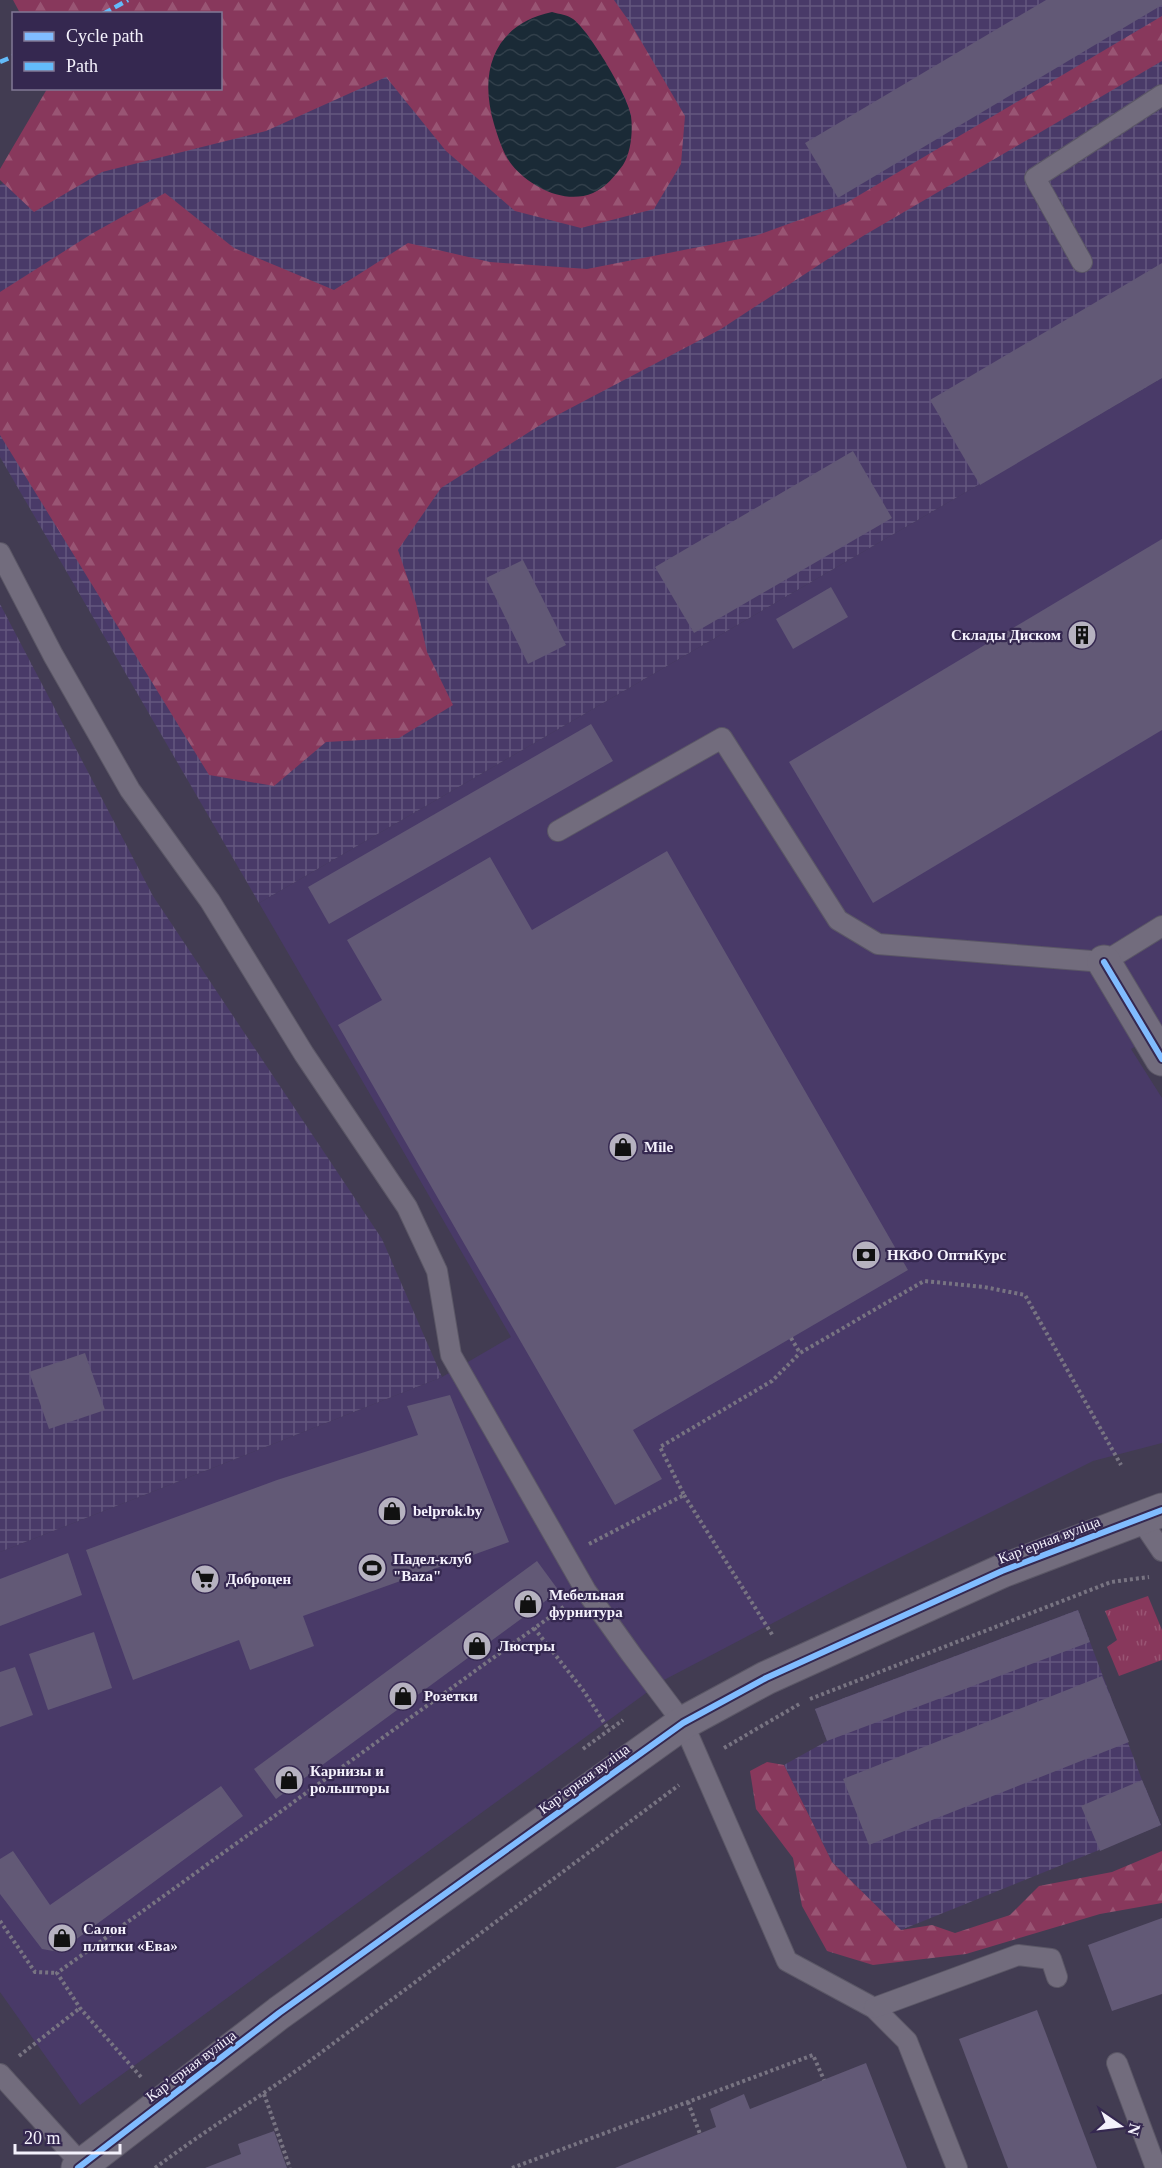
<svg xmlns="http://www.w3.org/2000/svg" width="1162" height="2168" font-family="'Times New Roman',serif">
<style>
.built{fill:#493a68}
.industrial{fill:url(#industrial-grid)}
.grass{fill:url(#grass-tufts)}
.forest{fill:url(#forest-firs);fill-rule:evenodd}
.water{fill:url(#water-waves)}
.building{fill:#625976}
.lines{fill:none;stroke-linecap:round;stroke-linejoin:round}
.lane-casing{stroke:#5b5766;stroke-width:22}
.street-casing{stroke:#5b5766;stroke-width:35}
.path{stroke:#787482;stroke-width:4;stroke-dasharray:3 3;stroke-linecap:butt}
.lane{stroke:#726c7d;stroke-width:20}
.street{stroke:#726c7d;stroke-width:33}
.quiet{stroke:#63bbfa;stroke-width:4.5;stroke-dasharray:9 4.5;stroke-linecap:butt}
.cycleway-casing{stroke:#352850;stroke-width:10}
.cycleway{stroke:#80bcff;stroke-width:6}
.labels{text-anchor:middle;stroke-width:4.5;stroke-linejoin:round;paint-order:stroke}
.poi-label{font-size:15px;font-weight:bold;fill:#f4f1fc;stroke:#352850;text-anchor:start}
.street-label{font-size:15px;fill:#f4f1fc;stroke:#352850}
</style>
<defs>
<pattern id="industrial-grid" width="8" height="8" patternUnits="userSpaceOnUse" patternTransform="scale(1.5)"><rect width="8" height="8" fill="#493a68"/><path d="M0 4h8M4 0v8" fill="none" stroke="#64577e"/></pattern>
<pattern id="grass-tufts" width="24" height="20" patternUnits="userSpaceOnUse" patternTransform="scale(1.5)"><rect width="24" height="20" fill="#88385c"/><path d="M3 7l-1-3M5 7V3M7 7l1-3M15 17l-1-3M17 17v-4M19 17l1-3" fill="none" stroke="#995574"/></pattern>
<pattern id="forest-firs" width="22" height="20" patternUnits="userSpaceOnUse" patternTransform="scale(1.5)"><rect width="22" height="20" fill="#88385c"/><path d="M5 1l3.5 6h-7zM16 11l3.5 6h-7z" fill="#995574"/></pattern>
<pattern id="water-waves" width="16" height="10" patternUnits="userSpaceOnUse" patternTransform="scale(1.5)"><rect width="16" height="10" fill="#1a2a36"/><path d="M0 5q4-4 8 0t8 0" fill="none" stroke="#313f4a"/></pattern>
</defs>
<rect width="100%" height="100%" fill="#423c52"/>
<path class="built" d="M1162,378V1031L1131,1049L1162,1098V1443L1093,1461L851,1582L664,1680L80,2105L0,1992V1552L442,1377L511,1337L259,903Z"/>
<g class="industrial">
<path d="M322,0H1162V378L259,903L0,457V185L167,89L220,88Z"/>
<path d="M0,604L153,896L382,1239L442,1377L0,1552Z"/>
<path d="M1078,1610L1142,1780L1161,1825L901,1930L832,1862L784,1765L827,1741L815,1709Z"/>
</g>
<path class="grass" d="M1148,1596L1162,1630V1660L1119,1676L1107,1647L1117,1640L1105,1611Z"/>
<g class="forest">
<path d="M13,0H614L631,24L685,116L681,164L654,209L581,228L515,211L446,151L386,77L266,131L102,172L34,212L0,180V169L47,89L220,88V14L20,13ZM585,31L625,98L631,116V138Z"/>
<path d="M1162,16V61L863,236L721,329L548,420L441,488L398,550L416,603L427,652L453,705L399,738L326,742L274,786L209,775L0,435V292L93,233L165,193L234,248L334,290L408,243L490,262L587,269L755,236L846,203Z"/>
<path d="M767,1762L784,1765L832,1862L901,1930L932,1925L955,1933L1010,1915L1039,1886L1112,1872L1162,1851V1903L1100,1914L966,1954L873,1965L827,1951L802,1906L793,1858L756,1809L750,1771Z"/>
</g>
<path class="water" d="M552,12C559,14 568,15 573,19C590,32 628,96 631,116C633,131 631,153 623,165C615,176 606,187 593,193C565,205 530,187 512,165C503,154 498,137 494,124C478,70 495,24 552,12Z"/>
<g class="building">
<path d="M1046,0H1162V5L838,198L805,143Z"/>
<path d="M1162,263V378L980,485L930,400Z"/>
<path d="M853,451L892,518L694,633L655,567Z"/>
<path d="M1162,539V730L873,903L789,762Z"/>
<path d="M523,560L566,645L528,664L486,578Z"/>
<path d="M831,587L848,617L793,649L776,619Z"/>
<path d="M591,724L613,761L329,924L308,887Z"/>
<path d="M667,851L908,1270L633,1430L662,1479L615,1505L338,1025L382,1000L347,940L490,857L532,930Z"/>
<path d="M85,1353L105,1410L49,1429L29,1372Z"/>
<path d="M450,1395L509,1542L303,1616L314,1646L250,1670L239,1640L133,1680L86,1550L277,1480L418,1435L407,1406Z"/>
<path d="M68,1553L82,1595L0,1626V1579Z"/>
<path d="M537,1561L559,1591L276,1799L254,1769Z"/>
<path d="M1078,1610L1090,1642L827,1741L815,1709Z"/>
<path d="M94,1632L112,1688L48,1710L29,1654Z"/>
<path d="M15,1667L33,1715L0,1727V1672Z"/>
<path d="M1102,1676L1129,1742L869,1845L843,1779Z"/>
<path d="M1142,1780L1161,1825L1100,1851L1081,1806Z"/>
<path d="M221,1786L243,1816L59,1952L42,1949L0,1894V1859L13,1851L50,1905Z"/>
<path d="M1162,1918V1994L1112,2011L1088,1945Z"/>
<path d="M1037,2010L1097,2168H1008L959,2039Z"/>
<path d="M866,2063L907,2168H615L716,2127L710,2109L744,2094L750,2109Z"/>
<path d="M274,2131L287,2168H205L241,2154L238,2144Z"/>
</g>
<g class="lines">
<g class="lane-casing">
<g id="lane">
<path d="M1082,262L1035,178L1162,95"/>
<path d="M0,553L53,655L130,790L210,901L304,1054L407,1207L437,1271L451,1355L586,1591L631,1654L683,1723L787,1961L874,2008L907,2041L957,2168"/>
<path d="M558,831L722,738L838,920L878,944L1104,962L1162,926"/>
<path d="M1139,1517L1162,1551"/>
<path d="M874,2008L1018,1955L1051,1959L1057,1977"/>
<path d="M1117,2063L1156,2168"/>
<path d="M0,2074L85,2168"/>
</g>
</g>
<g class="street-casing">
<g id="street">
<path d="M1104,962L1162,1059"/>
<path d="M78,2168L279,2013L683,1723L766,1678L1002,1571L1162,1510"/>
</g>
</g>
<g class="path">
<path d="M791,1338L800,1353L924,1281L984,1287L1025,1295L1121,1465"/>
<path d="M684,1495L773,1636"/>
<path d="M589,1544L684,1495L660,1447L772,1381L800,1353"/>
<path d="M534,1628L583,1690L609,1730"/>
<path d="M810,1699L1111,1582L1149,1577"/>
<path d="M724,1748L801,1703"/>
<path d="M583,1749L623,1720"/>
<path d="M0,1921L35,1972L57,1973"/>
<path d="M19,2056L80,2008"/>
<path d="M141,2077L80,2008L57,1973L565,1606"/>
<path d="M264,2094L290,2168"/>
<path d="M688,2102L700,2134"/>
<path d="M155,2168C204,2131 257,2099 307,2063L679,1785"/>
<path d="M512,2168L813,2055L824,2080"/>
</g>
<use href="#lane" class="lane"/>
<use href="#street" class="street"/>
<g class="quiet">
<path d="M103,14L128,0"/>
<path d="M0,62L14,56"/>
</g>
<g class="cycleway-casing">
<g id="cycleway">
<path d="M1104,962L1162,1059"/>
<path d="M78,2168L279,2013L683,1723L766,1678L1002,1571L1162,1510"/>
</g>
</g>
<use href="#cycleway" class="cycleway"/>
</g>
<defs>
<g id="building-disc" transform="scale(1.5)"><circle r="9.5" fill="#b6b2c0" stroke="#352850"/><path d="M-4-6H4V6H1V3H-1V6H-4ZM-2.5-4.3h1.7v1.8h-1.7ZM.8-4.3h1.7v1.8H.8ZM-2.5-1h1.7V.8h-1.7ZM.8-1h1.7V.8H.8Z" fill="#111"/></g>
<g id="shop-disc" transform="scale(1.5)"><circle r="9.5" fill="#b6b2c0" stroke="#352850"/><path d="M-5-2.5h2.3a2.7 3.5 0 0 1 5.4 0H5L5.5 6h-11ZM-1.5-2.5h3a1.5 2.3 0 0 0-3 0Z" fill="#111"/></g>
<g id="bank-disc" transform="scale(1.5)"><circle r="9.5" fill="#b6b2c0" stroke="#352850"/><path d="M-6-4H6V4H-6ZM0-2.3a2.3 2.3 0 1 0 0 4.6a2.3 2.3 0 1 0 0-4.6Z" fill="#111"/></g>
<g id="stadium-disc" transform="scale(1.5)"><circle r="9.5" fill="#b6b2c0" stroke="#352850"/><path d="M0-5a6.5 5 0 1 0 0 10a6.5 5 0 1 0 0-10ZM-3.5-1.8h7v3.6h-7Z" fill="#111"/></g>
<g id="supermarket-disc" transform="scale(1.5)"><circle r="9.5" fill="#b6b2c0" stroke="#352850"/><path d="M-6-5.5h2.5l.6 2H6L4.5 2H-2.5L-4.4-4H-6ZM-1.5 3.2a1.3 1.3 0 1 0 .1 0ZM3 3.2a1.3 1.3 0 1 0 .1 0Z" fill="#111"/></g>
</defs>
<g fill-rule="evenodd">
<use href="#building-disc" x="1082" y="635"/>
<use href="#shop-disc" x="623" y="1147"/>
<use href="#bank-disc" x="866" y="1255"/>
<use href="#shop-disc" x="392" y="1511"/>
<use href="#stadium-disc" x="372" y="1568"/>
<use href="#supermarket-disc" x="205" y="1579"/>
<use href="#shop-disc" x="528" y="1604"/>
<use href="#shop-disc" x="477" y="1646"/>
<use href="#shop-disc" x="403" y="1696"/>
<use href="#shop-disc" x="289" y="1780"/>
<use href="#shop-disc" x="62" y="1938"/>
</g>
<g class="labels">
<g class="poi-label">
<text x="1061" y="640" text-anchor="end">Склады Диском</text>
<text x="644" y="1152">Mile</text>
<text x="887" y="1260">НКФО ОптиКурс</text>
<text x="413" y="1516">belprok.by</text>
<text x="393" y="1564">Падел-клуб<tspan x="393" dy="17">"Baza"</tspan></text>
<text x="226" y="1584">Доброцен</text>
<text x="549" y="1600">Мебельная<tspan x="549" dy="17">фурнитура</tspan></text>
<text x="498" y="1651">Люстры</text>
<text x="424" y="1701">Розетки</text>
<text x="310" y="1776">Карнизы и<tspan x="310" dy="17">рольшторы</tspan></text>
<text x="83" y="1934">Салон<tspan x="83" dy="17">плитки «Ева»</tspan></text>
</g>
<g class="street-label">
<text transform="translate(1049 1540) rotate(-21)" y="5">Карʼерная вуліца</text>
<text transform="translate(584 1779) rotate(-36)" y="5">Карʼерная вуліца</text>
<text transform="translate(191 2066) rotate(-37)" y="5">Карʼерная вуліца</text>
</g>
</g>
<rect x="12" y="12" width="210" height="78" fill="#352850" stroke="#817895" stroke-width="1.5"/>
<rect x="24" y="32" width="30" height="9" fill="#80bcff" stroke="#817895" stroke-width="1.5"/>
<text x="66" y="42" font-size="18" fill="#f4f1fc">Cycle path</text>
<rect x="24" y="62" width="30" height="9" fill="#63bbfa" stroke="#817895" stroke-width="1.5"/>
<text x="66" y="72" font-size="18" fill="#f4f1fc">Path</text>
<g transform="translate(1120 2126) rotate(104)" stroke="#352850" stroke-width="4.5" paint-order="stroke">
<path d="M0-4.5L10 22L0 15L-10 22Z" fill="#f4f1fc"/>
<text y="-9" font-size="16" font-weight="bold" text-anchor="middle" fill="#f4f1fc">N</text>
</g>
<path d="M15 2144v9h105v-9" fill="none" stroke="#f4f1fc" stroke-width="3"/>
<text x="24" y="2144" font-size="18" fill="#f4f1fc" stroke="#352850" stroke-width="4.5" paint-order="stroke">20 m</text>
</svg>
